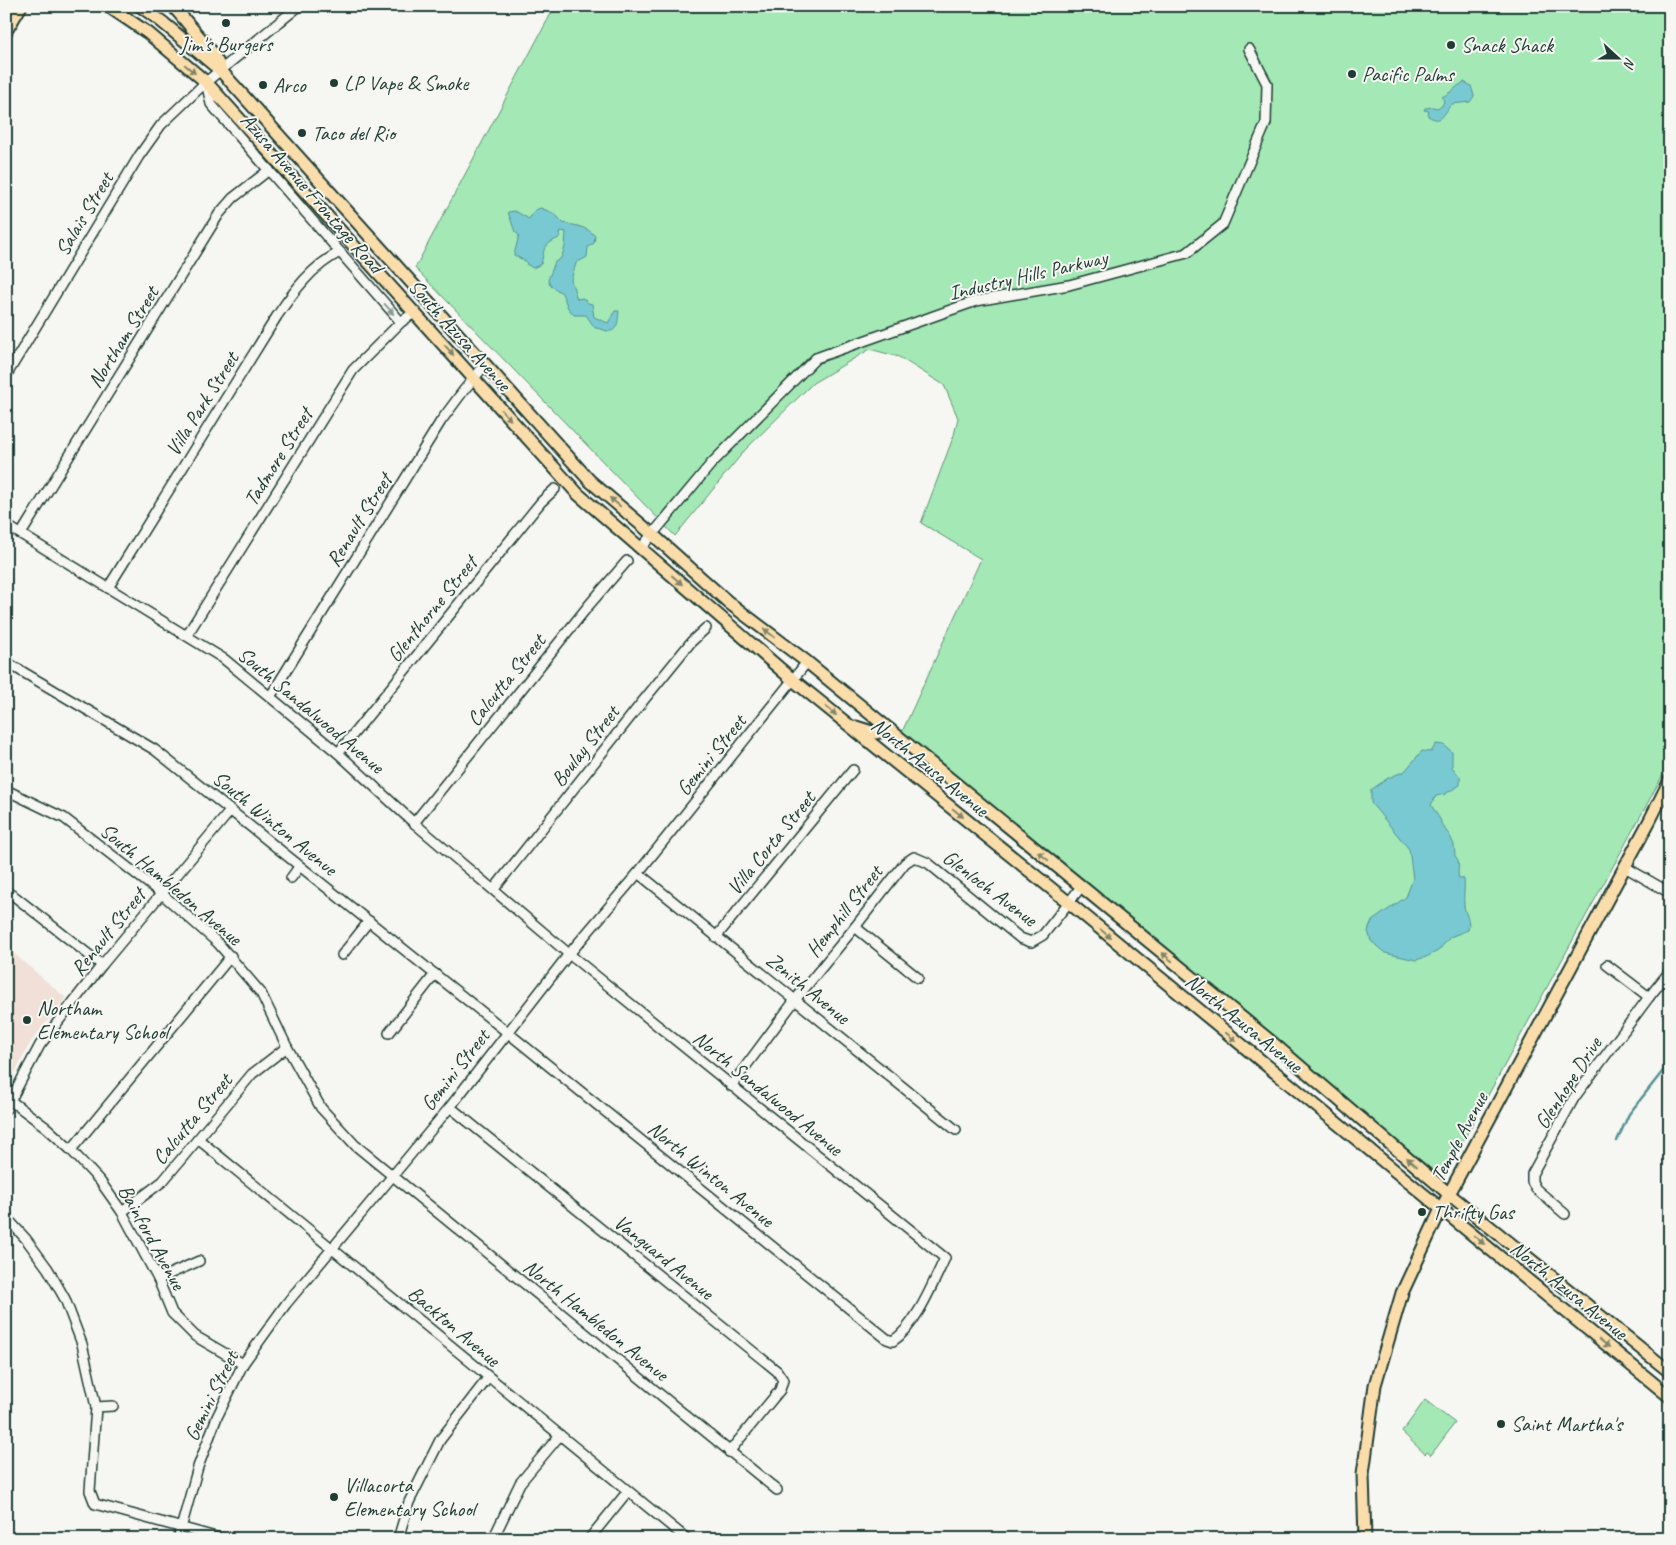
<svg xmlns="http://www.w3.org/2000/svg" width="1676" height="1545" font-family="Caveat,sans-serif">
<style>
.built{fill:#f0e0d7}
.green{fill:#a3e8b5;stroke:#619274}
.water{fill:#79c9d3;stroke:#559193}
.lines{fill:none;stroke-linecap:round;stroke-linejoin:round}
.stream{stroke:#559193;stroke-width:2.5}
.minor-casing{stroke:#1f3d34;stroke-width:12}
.major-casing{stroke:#1f3d34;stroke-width:15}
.minor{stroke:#f6f6f2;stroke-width:9}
.major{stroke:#faddab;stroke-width:11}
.oneway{fill:#82856a}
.oneway2{fill:#8a9a93}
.poi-dot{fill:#1f3d34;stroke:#f6f6f2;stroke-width:2}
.labels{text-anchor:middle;stroke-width:4;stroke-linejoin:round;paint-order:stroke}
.poi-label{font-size:21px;fill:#1f3d34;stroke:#f6f6f2;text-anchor:start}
.street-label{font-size:21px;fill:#1f3d34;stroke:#f6f6f2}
</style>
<rect width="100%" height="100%" fill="#f6f6f2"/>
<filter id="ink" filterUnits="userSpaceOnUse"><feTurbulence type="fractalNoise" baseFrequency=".02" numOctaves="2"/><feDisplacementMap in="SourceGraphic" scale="10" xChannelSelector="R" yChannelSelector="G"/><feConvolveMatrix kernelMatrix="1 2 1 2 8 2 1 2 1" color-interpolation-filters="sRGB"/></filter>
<g filter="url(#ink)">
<path class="built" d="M6,947L66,998L30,1043L6,1090Z"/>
<g class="green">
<path d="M555,6H1670V762L1444,1176L1435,1172L902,732L981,559L921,523L954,435L958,418L944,385L899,357L870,349L813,383L745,450L675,536L415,268Z"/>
<path d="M1425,1400L1455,1423L1431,1455L1427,1452L1425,1454L1402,1432Z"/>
</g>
<g class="water">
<path d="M1464,82L1471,86L1474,96L1470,102L1452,104C1443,113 1443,125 1428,116L1429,111L1424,110L1425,108L1433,107L1437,108L1442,106L1444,101L1442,97C1451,93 1455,87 1464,82Z"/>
<path d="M541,208L555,214L563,223C574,225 588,227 595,236L594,243L588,247L587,257L576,263L571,280L577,299L583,298L588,303L592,304L594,317L608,323L615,311H619C618,318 619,333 607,331C603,330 599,328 595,328L586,315H574L568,308L562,293L551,286L548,280L555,262L561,258L565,247L566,232L561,231L559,238C541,246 545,249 541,264L533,268L526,264L527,262L514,255L519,235L515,232L508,212L515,211L529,219L535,210Z"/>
<path d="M1436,744L1444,745L1452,752V767L1460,777V785L1445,794L1436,796L1431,805L1441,821V824L1450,836L1454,845L1455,856C1462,862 1456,870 1459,878L1464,879C1465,888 1463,896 1464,905C1465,915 1471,920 1468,930L1450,937L1438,951L1426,957L1416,960L1385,953L1371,941L1368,931L1372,921L1406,897L1413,879L1409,849L1371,803V790L1388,778L1405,771L1422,751L1431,752Z"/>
</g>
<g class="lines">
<path class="stream" d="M1617,1141L1629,1114L1670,1062"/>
<g class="minor-casing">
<g id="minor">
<path d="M206,82L211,104L401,322"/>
<path d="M6,376L139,156L161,125L206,82L299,6"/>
<path d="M6,525L224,659L338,753L414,823L569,954L945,1258C933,1283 916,1326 893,1341L887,1339L507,1032L155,750L6,662"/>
<path d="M21,534L219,214L233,198L269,170"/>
<path d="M641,548L711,464L816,358L976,301L1069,285L1187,253L1223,224L1266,123L1267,84L1249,49"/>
<path d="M108,588L277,316C294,291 312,266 340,252"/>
<path d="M187,635L353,370L401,322L415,312"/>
<path d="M270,697L441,421L464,390L485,365"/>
<path d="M338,753L541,502L555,489"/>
<path d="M6,790L64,818L162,894L218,943L261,993L287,1047L321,1108L355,1145L777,1490"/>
<path d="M414,823L589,605L627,561"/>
<path d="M1625,867L1670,893"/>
<path d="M638,873L956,1130"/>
<path d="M291,878L299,867"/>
<path d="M494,889L643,701L691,642L706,628"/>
<path d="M6,892L14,896L102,965"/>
<path d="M855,927L918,978"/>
<path d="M716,937L853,770"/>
<path d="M342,955L369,921"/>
<path d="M1607,965L1649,997"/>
<path d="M389,1033L435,974"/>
<path d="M731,1086L795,1000L855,927L905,863L914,857L928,863L1020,938L1031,942L1043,935L1081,887"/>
<path d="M11,1101L47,1128L71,1150L100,1181L122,1212L158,1279L172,1313L195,1336L243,1364"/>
<path d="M450,1107L777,1371L783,1380L780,1390L729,1452"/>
<path d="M6,1109L40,1045L102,965L231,810"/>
<path d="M198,1139L687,1539"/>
<path d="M71,1150L231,956"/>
<path d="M122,1212L163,1181L252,1074L287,1047"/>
<path d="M1565,1214L1536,1189L1532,1182V1174L1574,1098L1649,997L1670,971"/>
<path d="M6,1217L26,1239L48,1269L65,1299L82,1344L96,1407L90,1491L95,1504L223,1539"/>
<path d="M158,1279L199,1261"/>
<path d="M96,1407L113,1406"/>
<path d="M178,1539L198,1467L217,1417L243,1364L286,1304L450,1107L569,954L638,873L807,662"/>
<path d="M398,1539L409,1502L440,1440L488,1378"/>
<path d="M493,1539L520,1483L560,1435"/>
<path d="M589,1539L628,1491"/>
</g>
</g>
<g class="major-casing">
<g id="major">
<path d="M108,6L148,33L206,82L578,494L793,680L1068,902L1670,1397"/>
<path d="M140,6L161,21L221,71L590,481L652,534L728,602L807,662L1268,1039L1449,1194L1670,1372"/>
<path d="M173,6L212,52L220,67"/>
<path d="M6,31L21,6"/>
<path d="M856,727L875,733L890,730"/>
<path d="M1365,1539L1363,1474L1375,1385L1402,1293L1441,1209L1650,820L1670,780"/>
</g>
</g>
<use href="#minor" class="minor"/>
<use href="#major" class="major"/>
</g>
<defs><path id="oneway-solid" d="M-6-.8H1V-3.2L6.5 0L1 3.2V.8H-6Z" transform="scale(1.25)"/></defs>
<g class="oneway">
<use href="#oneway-solid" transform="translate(190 69) rotate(40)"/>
<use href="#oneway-solid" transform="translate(449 350) rotate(49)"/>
<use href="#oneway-solid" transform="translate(506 415) rotate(48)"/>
<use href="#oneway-solid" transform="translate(615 502) rotate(-140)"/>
<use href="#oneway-solid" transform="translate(677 580) rotate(41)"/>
<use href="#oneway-solid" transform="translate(769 633) rotate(-142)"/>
<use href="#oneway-solid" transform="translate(831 711) rotate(39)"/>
<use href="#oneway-solid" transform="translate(958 813) rotate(39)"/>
<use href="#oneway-solid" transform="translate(1043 856) rotate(-141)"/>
<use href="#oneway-solid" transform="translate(1106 934) rotate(40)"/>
<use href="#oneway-solid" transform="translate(1167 957) rotate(-141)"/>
<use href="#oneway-solid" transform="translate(1231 1037) rotate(40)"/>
<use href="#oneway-solid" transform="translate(1412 1162) rotate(-139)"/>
<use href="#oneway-solid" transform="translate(1479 1240) rotate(39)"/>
<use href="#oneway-solid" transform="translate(1604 1343) rotate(39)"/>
</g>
<use class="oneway2" href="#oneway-solid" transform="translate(389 309) rotate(49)"/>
</g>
<g class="poi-dot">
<circle cx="226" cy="23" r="5"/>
<circle cx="1451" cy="45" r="5"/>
<circle cx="1352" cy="74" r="5"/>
<circle cx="334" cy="83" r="5"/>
<circle cx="263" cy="85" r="5"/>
<circle cx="302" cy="133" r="5"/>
<circle cx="27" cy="1020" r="5"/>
<circle cx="1422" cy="1212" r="5"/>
<circle cx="1501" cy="1424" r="5"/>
<circle cx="334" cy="1497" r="5"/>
</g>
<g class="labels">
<g class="poi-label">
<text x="226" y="51" text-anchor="middle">Jim's Burgers</text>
<text x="1461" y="52">Snack Shack</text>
<text x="1362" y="81">Pacific Palms</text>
<text x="344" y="90">LP Vape &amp; Smoke</text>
<text x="273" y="92">Arco</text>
<text x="312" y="140">Taco del Rio</text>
<text x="37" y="1015">Northam<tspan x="37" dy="24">Elementary School</tspan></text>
<text x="1432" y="1219">Thrifty Gas</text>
<text x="1511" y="1431">Saint Martha's</text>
<text x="344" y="1492">Villacorta<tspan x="344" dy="24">Elementary School</tspan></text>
</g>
<g class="street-label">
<text transform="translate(312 193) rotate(49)" y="7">Azusa Avenue Frontage Road</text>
<text transform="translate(84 214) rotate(-59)" y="7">Salais Street</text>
<text transform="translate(1028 275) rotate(-13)" y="7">Industry Hills Parkway</text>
<text transform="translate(460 335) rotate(48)" y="7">South Azusa Avenue</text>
<text transform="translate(123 337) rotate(-58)" y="7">Northam Street</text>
<text transform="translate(202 404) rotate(-58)" y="7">Villa Park Street</text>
<text transform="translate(278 457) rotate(-58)" y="7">Tadmore Street</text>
<text transform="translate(359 520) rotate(-58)" y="7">Renault Street</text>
<text transform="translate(432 609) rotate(-51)" y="7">Glenthorne Street</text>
<text transform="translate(506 680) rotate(-51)" y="7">Calcutta Street</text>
<text transform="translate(311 710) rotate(40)" y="7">South Sandalwood Avenue</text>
<text transform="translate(585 746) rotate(-52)" y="7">Boulay Street</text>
<text transform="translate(711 755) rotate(-51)" y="7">Gemini Street</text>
<text transform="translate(930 767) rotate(39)" y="7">North Azusa Avenue</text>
<text transform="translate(275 823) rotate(39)" y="7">South Winton Avenue</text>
<text transform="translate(771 843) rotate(-51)" y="7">Villa Corta Street</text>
<text transform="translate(171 884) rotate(40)" y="7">South Hambledon Avenue</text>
<text transform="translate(990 888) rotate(37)" y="7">Glenloch Avenue</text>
<text transform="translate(844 911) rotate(-52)" y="7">Hemphill Street</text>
<text transform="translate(108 932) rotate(-51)" y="7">Renault Street</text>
<text transform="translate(808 988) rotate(39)" y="7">Zenith Avenue</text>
<text transform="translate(1244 1023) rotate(39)" y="7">North Azusa Avenue</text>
<text transform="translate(455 1070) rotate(-52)" y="7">Gemini Street</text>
<text transform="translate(1568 1083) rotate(-57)" y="7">Glenhope Drive</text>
<text transform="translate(768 1093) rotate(39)" y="7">North Sandalwood Avenue</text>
<text transform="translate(192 1119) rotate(-50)" y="7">Calcutta Street</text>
<text transform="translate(1459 1137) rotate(-62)" y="7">Temple Avenue</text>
<text transform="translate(711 1174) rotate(39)" y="7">North Winton Avenue</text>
<text transform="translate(152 1237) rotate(61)" y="7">Bainford Avenue</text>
<text transform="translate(664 1257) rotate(39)" y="7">Vanguard Avenue</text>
<text transform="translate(1569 1290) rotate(39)" y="7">North Azusa Avenue</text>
<text transform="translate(596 1320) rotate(39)" y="7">North Hambledon Avenue</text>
<text transform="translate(454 1326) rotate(40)" y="7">Backton Avenue</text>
<text transform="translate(211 1396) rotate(-64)" y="7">Gemini Street</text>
</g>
</g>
<rect width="1676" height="1545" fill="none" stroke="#f6f6f2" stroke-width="25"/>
<rect x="12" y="12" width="1651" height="1520" fill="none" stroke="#1f3d34" stroke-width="2" filter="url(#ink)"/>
<g transform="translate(1618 58) rotate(111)" stroke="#f6f6f2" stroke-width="4" paint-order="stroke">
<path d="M0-4L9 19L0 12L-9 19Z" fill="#1f3d34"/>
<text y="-8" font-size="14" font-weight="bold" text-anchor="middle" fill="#1f3d34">N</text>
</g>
</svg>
